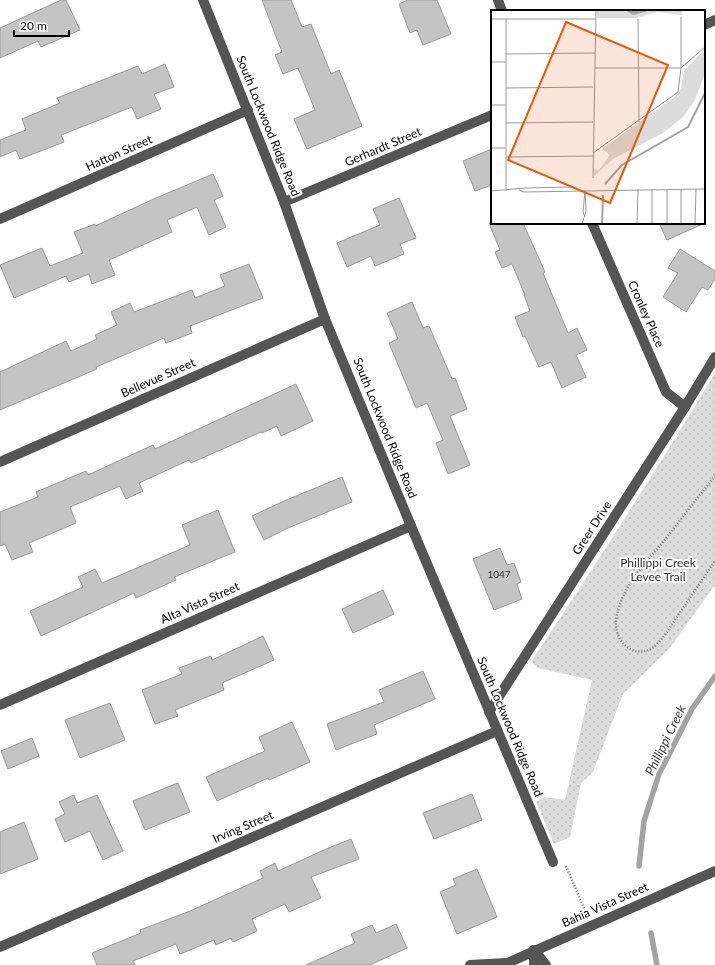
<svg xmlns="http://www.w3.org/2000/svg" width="715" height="965" font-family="Lato,sans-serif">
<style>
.park{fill:url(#park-dots)}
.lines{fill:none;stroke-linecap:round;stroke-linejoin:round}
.stream{stroke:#a3a3a3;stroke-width:5.5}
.building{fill:#c4c4c4;stroke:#999}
.path{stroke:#777;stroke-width:2.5;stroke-dasharray:1 2;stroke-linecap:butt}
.minor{stroke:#555;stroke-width:10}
.labels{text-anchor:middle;stroke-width:4;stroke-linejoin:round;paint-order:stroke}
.number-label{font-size:10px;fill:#313131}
.street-label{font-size:12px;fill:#000;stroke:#fff}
.park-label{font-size:12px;fill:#333;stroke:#fff}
.water-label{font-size:13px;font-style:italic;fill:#444;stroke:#fff}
.inset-river{fill:none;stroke:#a3a3a3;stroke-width:2}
.inset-road{fill:none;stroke:#999;stroke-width:1}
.view{fill:#e8590c;fill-opacity:0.15;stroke:#e8590c;stroke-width:2}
.inset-edge{fill:none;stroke:#000;stroke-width:2}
</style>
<defs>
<pattern id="park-dots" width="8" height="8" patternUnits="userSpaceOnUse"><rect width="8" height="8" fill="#dcdcdc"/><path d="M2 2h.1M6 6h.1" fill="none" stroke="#bbb" stroke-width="1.8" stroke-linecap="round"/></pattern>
</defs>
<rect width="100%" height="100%" fill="#fff"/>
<path class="park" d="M715,373V585L669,649L623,694L593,772L581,783L570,837L554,844L536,802L545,797L565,800L592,680L538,668L531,662C594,567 656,471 715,373Z"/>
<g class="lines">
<g class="stream">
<path d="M639,866L644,821L659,774L692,709L715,676"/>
<path d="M651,933L657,965"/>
</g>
</g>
<g class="building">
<path d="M61,0H66L80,30L41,47L38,41L0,58V28Z"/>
<path d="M262,0H291L302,27L311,24L331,74L339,70L362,126L307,149L294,119L315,110L298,68L283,74L275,55L282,52Z"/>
<path d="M408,0H437L451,34L423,45L417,30L410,33L399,4Z"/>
<path d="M165,64L174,87L154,94L161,109L137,119L132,107L61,135L64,142L20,159L16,150L0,157V140L26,130L22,119L60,103L57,98L138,66L142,74Z"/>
<path d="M492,149V185L475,191L463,161Z"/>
<path d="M213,174L223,196L214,200L226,227L209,235L197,207L167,220L172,232L109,260L115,275L92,284L89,274L69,282L66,276L14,298L0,265L42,248L50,266L83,253L74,232L95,224V226L156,198Z"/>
<path d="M399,198L416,238L400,244L404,254L375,266L371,256L347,267L337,243L380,225L373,209Z"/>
<path d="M489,223H523L545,272L543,273L568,333L577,328L587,350L576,355L586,377L562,388L551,362L539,367L525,336L523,337L515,317L530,311L524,295H525L512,264L502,268L495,252L500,250Z"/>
<path d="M659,223H705L667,240Z"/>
<path d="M680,249L715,271V279L708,290L702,287L686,312L663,297L678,273L668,268Z"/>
<path d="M249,264L263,298L190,326L192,333L166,343L164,338L96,367L97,369L0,410V372L66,341L71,351L97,339L95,335L117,325L111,312L130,303L134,312L192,290L195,298L225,286L220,275Z"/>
<path d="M412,302L423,328L429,326L452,379L455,378L467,409L450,416L470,465L448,474L436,443L443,440L427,403L416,408L389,343L398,339L387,313Z"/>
<path d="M296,384L313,421L281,436L277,426L262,433L261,432L191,463L189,460L139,483L143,491L126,499L120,486L70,507L76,523L29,543L33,552L12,560L5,544L0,546V512L38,497L36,492L86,471L88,475L153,445L155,449Z"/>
<path d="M342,477L352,502L288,528L264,540L252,516L284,501Z"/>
<path d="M218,510L235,552L174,577L176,580L136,598L134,593L41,636L30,611L83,587L78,577L95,569L102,583L190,545L182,525Z"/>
<path d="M500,548L507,565L514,563L521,582L517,584L522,599L494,610L473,559Z"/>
<path d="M383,590L394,614L353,633L342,609Z"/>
<path d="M263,636L274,660L222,683L224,690L175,710L178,716L155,724L142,690L182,674L179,668L211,656L212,660Z"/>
<path d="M423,671L435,699L374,725L377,734L336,750L327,724L384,702L379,690Z"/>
<path d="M110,703L125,740L80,758L65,720Z"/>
<path d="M292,722L310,762L269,780L268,778L217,801L206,777L265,751L259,737Z"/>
<path d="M32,738L39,756L8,769L1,751Z"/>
<path d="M178,783L190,812L145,830L133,801Z"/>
<path d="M472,794L482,820L434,839L423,813Z"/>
<path d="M74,795L77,803L97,795L123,851L103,860L90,831L65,842L55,819L65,814L59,802Z"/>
<path d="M24,822L38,859L0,874V832Z"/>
<path d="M351,839L359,859L311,877L321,898L289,912L285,904L252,919L257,931L233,942L231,938L216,945L214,940L180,954L176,944L133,961L135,965H97L92,953L141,933L140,930L190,911L263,878L260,871L275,863L278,871L326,849Z"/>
<path d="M477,869L497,917L457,934L440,892L456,885L453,879Z"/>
<path d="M396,924L407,948L370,965H306L355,943L351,934L372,925L376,933Z"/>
</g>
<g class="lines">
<g class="path">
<path d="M715,476C698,497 681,519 664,541C644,565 620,588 616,621C614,637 628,655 645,651C653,650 659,642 664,636L715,561"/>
<path d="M566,866L586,913"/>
</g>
<g class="minor">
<path d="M203,0L284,202L325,319L411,526L553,862"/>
<path d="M498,0L502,11"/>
<path d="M704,25L715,20"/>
<path d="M284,202L492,115"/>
<path d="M0,219L248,110"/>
<path d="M592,223L666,392L685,407"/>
<path d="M0,462L325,319"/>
<path d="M0,705L411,526"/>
<path d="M489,712L685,407L715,357"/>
<path d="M0,947L497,731"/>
<path d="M534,950L546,965"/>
<path d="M534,950V965"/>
<path d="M470,965L506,963"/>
<path d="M503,965L715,871"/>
</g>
</g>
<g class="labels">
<g class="number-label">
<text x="499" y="578">1047</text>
</g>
<g class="street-label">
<text transform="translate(268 126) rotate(68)" y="4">South Lockwood Ridge Road</text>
<text transform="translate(383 147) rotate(-23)" y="4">Gerhardt Street</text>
<text transform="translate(119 153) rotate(-24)" y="4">Hatton Street</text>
<text transform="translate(646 314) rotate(66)" y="4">Cronley Place</text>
<text transform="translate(158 378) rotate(-24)" y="4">Bellevue Street</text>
<text transform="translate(385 428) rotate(68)" y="4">South Lockwood Ridge Road</text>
<text transform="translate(592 528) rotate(-57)" y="4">Greer Drive</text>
<text transform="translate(200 603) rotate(-24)" y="4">Alta Vista Street</text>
<text transform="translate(510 727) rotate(67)" y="4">South Lockwood Ridge Road</text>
<text transform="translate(243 827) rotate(-23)" y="4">Irving Street</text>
<text transform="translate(605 905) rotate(-24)" y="4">Bahia Vista Street</text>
</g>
<g class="park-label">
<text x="658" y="567">Phillippi Creek<tspan x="658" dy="14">Levee Trail</tspan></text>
</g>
<g class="water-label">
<text transform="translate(665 740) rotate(-64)" y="5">Phillippi Creek</text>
</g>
</g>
<g transform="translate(491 10)">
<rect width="214" height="214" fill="#fff"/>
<path d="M106,0H191V5L166,2L145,8H106ZM214,39V63L204,90L192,107L172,123L122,149L103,166V159L108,160L119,145L111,139L185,86L190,78L193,61Z" fill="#dcdcdc"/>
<path d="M134,0H162L142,5Z" fill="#a3a3a3"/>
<path class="inset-river" d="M114,174L131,155L197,117L214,83M111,214L112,185"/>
<path class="inset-road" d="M0,9H105M15,9V181M147,9L148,112M15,44L104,43M0,52H15M104,58H190L214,37M15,78L102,77M0,95H15M15,113L102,112M0,138H15M102,143L187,82L190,58V7M15,147L102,146M102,168L105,0M161,179V214M176,179V214M190,179V214M28,180L33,182L214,179M0,181L34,178L81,177L88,180M94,181L92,202L94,207M91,214L95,201L94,180M146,214L147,179M204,214L205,179"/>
<path class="view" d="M75,12L177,55L119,193L17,150Z"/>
<rect width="214" height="214" class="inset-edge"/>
</g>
<path d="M14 30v6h55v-6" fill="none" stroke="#000000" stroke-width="2"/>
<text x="20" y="30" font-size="12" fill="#000000" stroke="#ffffff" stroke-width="3" paint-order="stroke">20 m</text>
</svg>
